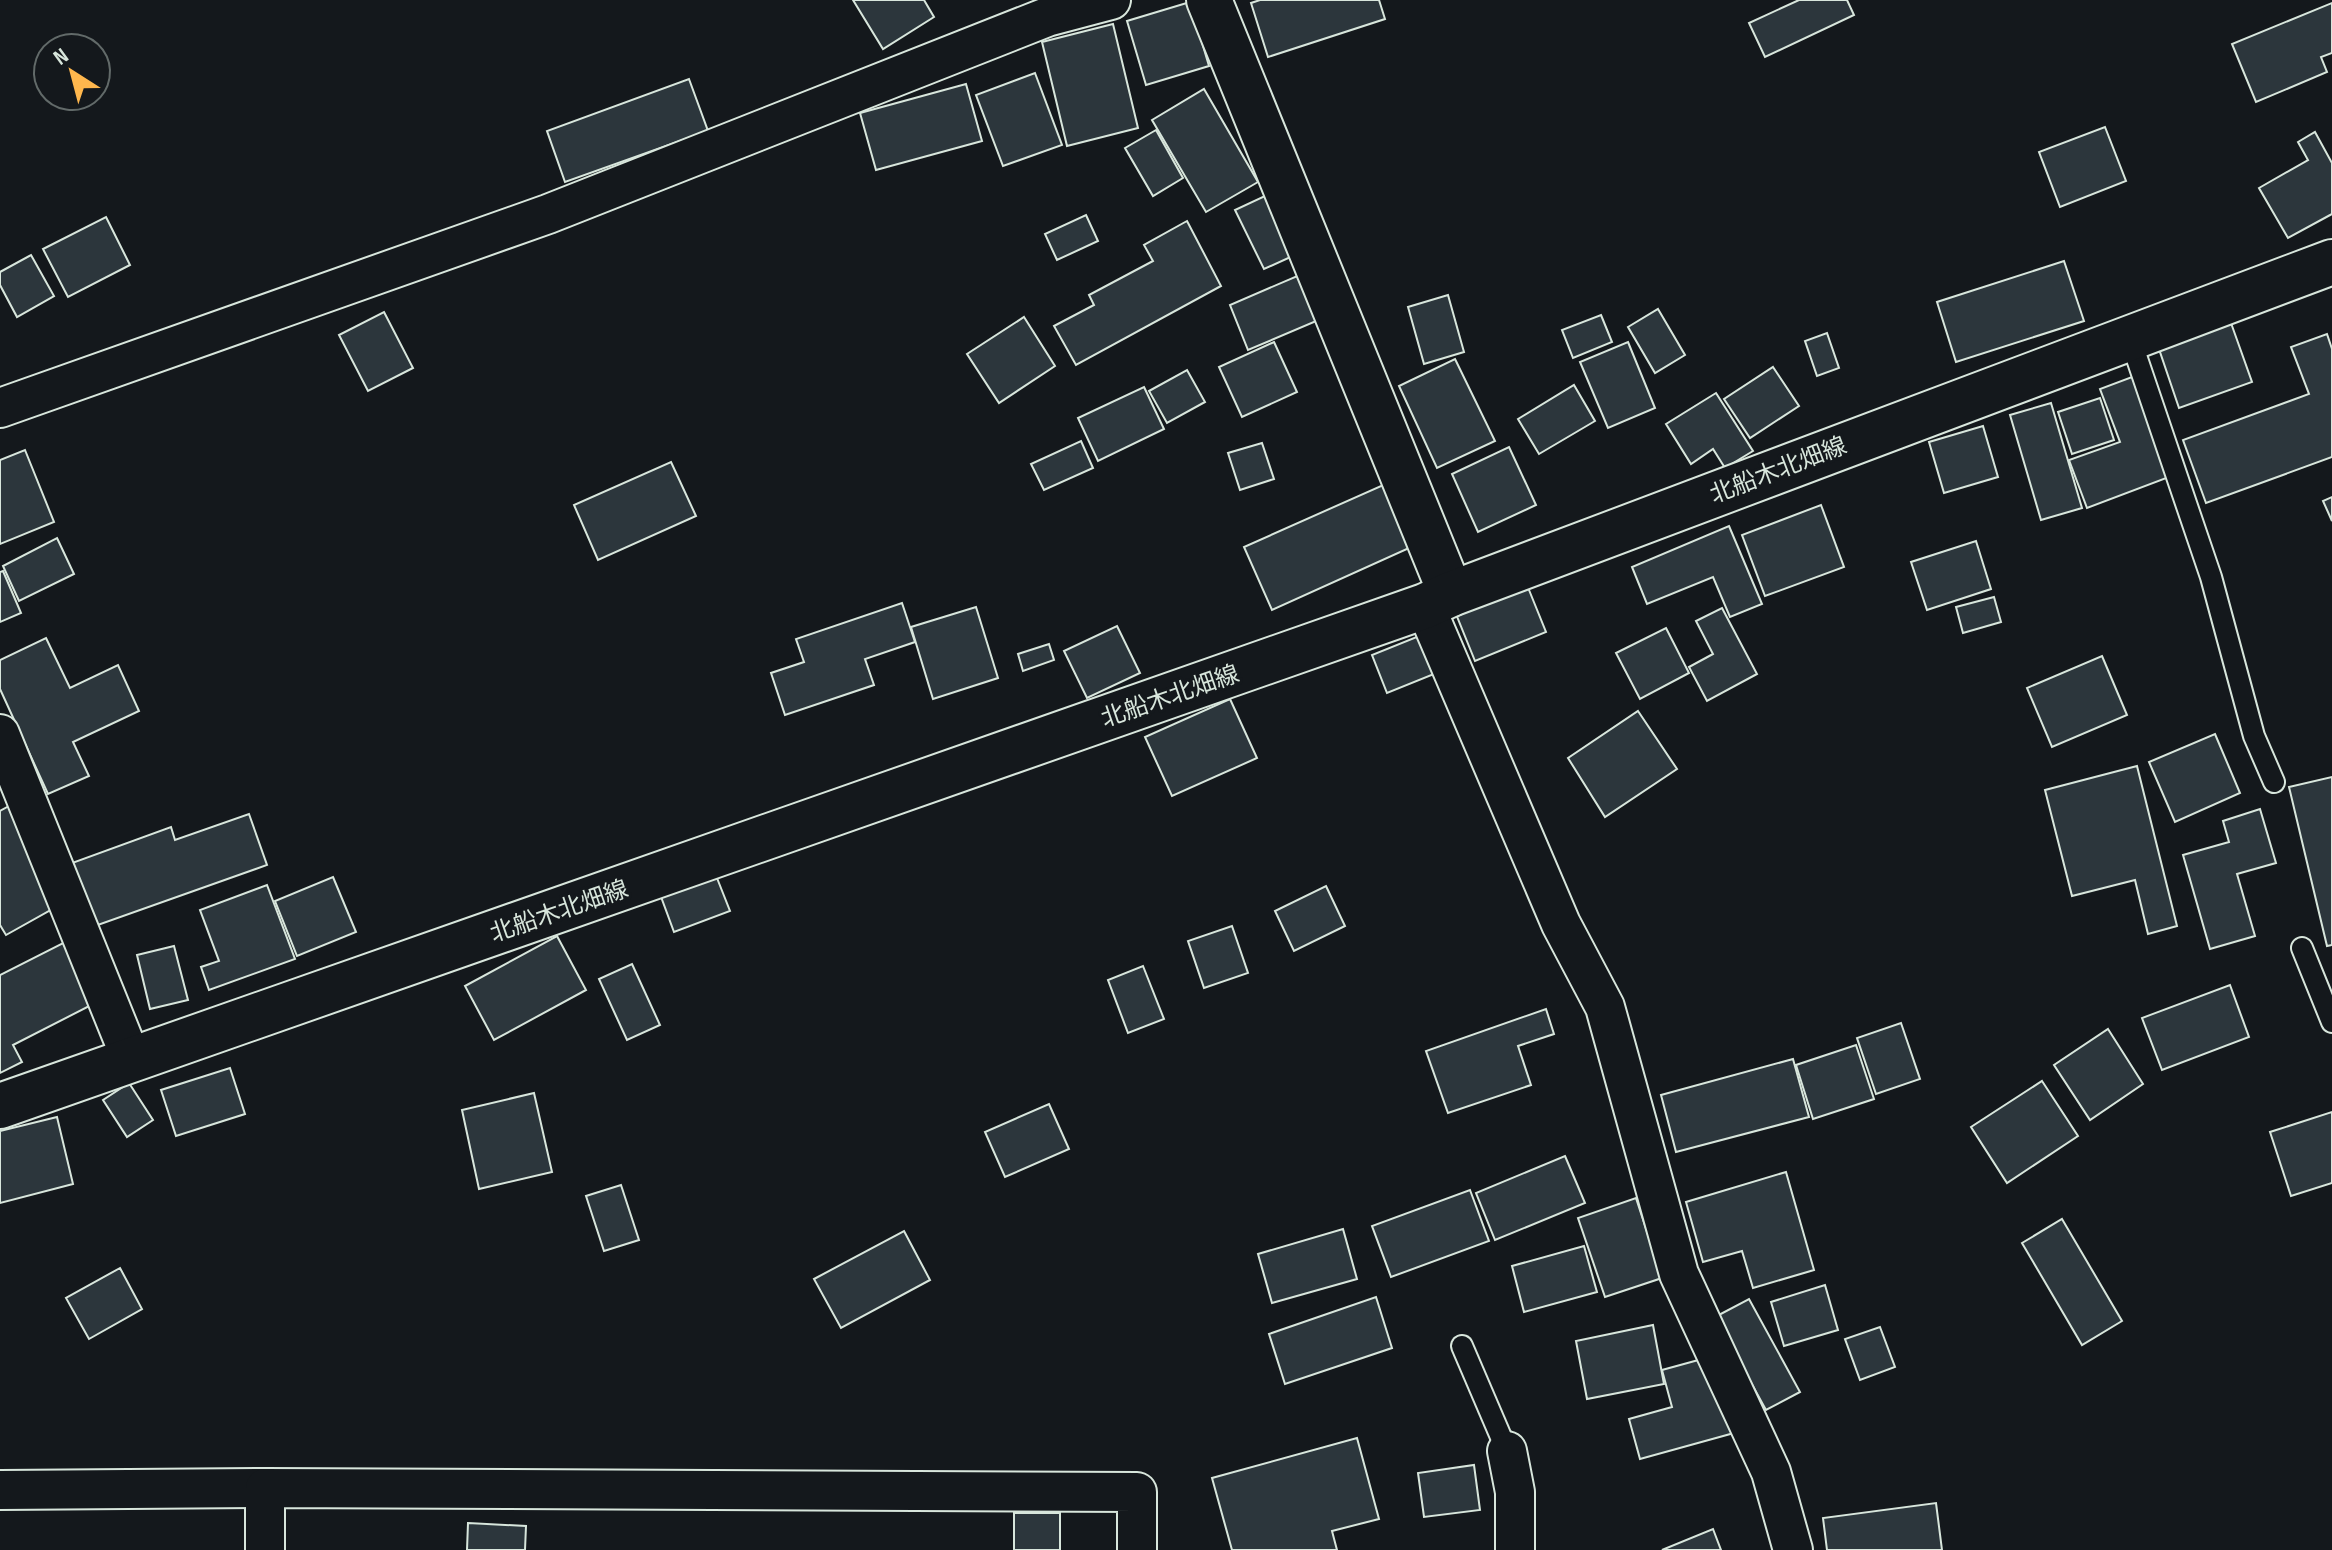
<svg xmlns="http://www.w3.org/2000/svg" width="2332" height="1550" font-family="'Sofia Sans Condensed','Noto Sans JP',sans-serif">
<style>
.building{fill:#2c363c;stroke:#d8e6dc;stroke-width:2}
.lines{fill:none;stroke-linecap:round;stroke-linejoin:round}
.service-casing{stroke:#d8e6dc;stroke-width:24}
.minor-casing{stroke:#d8e6dc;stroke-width:42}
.tertiary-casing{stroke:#d8e6dc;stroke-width:48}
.secondary-casing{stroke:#d8e6dc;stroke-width:48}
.service{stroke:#14181c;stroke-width:20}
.minor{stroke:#14181c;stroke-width:38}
.tertiary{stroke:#14181c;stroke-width:44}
.secondary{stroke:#14181c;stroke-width:44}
.labels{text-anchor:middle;stroke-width:6;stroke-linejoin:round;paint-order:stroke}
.street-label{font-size:24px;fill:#d8e6dc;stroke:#14181c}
</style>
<rect width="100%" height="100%" fill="#14181c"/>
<g class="building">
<path d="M853,0H924L934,17L883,49Z"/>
<path d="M1260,0H1379L1385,19L1268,57L1251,3Z"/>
<path d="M1799,0H1847L1854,15L1765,57L1749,23Z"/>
<path d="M1190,2L1209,66L1146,85L1127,21Z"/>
<path d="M2332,3V53L2321,57L2327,72L2256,102L2232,44Z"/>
<path d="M1113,24L1138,128L1067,146L1042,42Z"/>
<path d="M1035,73L1062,145L1003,166L976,95Z"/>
<path d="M689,79L708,131L565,182L547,131Z"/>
<path d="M966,84L982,141L876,170L860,113Z"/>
<path d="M1204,89L1258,182L1206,212L1152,120Z"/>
<path d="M2105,127L2126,181L2060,207L2039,152Z"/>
<path d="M1156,130L1183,178L1153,196L1125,148Z"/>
<path d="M2315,132L2332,163V214L2288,238L2259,188L2308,160L2298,142Z"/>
<path d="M1267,195L1295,255L1264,269L1235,210Z"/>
<path d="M1086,215L1098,241L1057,260L1045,234Z"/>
<path d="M106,217L130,265L68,297L43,249Z"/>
<path d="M1187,221L1221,286L1076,365L1054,326L1094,305L1089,295L1153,261L1144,245Z"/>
<path d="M31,255L54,296L17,317L0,285V272Z"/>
<path d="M2064,261L2084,321L1956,362L1937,302Z"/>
<path d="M1302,274L1321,319L1248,350L1230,305Z"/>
<path d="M1448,295L1464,352L1424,364L1408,307Z"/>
<path d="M1658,309L1685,355L1655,373L1628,327Z"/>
<path d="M384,312L413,368L368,391L339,335Z"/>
<path d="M1601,315L1612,342L1573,358L1562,330Z"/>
<path d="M1024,317L1055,366L999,403L967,354Z"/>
<path d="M2231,323L2252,382L2179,408L2159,349Z"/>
<path d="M1827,333L1839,368L1817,376L1805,341Z"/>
<path d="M2327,334L2332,349V457L2206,503L2183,440L2309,394L2291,347Z"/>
<path d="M1274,342L1297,392L1242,417L1219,367Z"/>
<path d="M1628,342L1655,408L1608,428L1580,362Z"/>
<path d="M1455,359L1495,441L1437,468L1399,386Z"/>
<path d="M1773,367L1799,406L1750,438L1724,399Z"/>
<path d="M1187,370L1205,402L1167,423L1149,391Z"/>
<path d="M2140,374L2177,474L2087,508L2069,460L2120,442L2100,389Z"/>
<path d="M1574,385L1595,421L1539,454L1518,419Z"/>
<path d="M1144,387L1164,429L1098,461L1078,418Z"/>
<path d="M1716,393L1753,451L1725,468L1713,449L1691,464L1666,424Z"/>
<path d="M2100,398L2114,440L2072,454L2058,412Z"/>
<path d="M2051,403L2082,508L2041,520L2010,415Z"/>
<path d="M1983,426L1998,477L1944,493L1929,442Z"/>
<path d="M1081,441L1093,468L1044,490L1031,464Z"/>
<path d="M1262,443L1274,479L1240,490L1228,453Z"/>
<path d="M1509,447L1536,505L1478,532L1452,474Z"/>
<path d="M25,450L54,522L0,544V460Z"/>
<path d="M671,462L696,516L598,560L574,505Z"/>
<path d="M1390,482L1418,544L1272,610L1244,547Z"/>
<path d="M2332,497V521L2323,501Z"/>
<path d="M1821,505L1844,567L1765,596L1742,535Z"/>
<path d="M1729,526L1762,604L1730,617L1713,577L1647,604L1632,567Z"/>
<path d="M57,538L74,574L19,601L3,566Z"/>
<path d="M1976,541L1991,589L1927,610L1911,562Z"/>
<path d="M3,571L21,613L0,622V572Z"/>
<path d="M1527,585L1546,632L1475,661L1456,614Z"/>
<path d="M1994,597L2001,622L1963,633L1956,607Z"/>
<path d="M902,603L915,642L865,659L874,685L785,715L771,673L804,662L796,639Z"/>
<path d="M976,607L998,678L933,699L911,627Z"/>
<path d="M1722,608L1757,674L1707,701L1689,667L1713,654L1696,621Z"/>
<path d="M1117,626L1140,673L1087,698L1064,651Z"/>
<path d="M1666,628L1689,673L1640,699L1616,653Z"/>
<path d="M1424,634L1439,672L1387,693L1372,655Z"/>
<path d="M46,638L70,688L118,665L139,711L73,742L89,776L48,794L0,689V660Z"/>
<path d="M1049,644L1054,660L1023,671L1018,654Z"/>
<path d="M2102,656L2127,715L2052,747L2027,688Z"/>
<path d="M1230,699L1257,758L1172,796L1145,737Z"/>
<path d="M1638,711L1677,769L1605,817L1568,758Z"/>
<path d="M2215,734L2240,793L2175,822L2149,762Z"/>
<path d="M2137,766L2177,926L2148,934L2135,880L2072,896L2045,790Z"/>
<path d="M2332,777V945L2327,946L2289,787Z"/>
<path d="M9,806L63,903L6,935L0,925V811Z"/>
<path d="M2260,809L2276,863L2237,874L2255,936L2210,949L2183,855L2229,842L2223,821Z"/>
<path d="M249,814L267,865L95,926L72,863L171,827L175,840Z"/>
<path d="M715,873L730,911L674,932L660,894Z"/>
<path d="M333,877L356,932L297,956L275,901Z"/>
<path d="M267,885L295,959L209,990L201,967L219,961L200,910Z"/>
<path d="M1326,886L1345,926L1294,951L1275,911Z"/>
<path d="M1232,926L1248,973L1204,988L1188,941Z"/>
<path d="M557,936L586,990L494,1040L465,986Z"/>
<path d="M73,938L103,999L13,1045L22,1062L0,1073V975Z"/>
<path d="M174,946L188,1000L150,1009L137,955Z"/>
<path d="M632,964L660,1025L627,1040L599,979Z"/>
<path d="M1143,966L1164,1019L1128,1033L1108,980Z"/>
<path d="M2230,985L2249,1037L2162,1070L2142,1018Z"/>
<path d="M1546,1009L1554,1034L1518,1046L1531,1085L1448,1113L1426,1051Z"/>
<path d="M1901,1023L1920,1079L1876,1094L1857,1038Z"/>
<path d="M2108,1029L2143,1084L2090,1120L2054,1065Z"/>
<path d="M1856,1045L1874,1099L1813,1119L1796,1065Z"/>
<path d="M1793,1059L1809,1117L1676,1152L1661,1095Z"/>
<path d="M230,1068L245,1114L176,1136L161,1090Z"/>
<path d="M2042,1081L2078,1136L2007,1183L1971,1127Z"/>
<path d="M129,1083L153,1120L127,1137L103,1100Z"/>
<path d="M534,1093L552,1172L479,1189L462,1110Z"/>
<path d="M1049,1104L1069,1149L1005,1177L985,1132Z"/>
<path d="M2332,1112V1183L2291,1196L2270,1132Z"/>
<path d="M57,1117L73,1184L0,1203V1131Z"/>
<path d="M1565,1156L1585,1203L1495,1240L1476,1193Z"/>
<path d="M1786,1172L1814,1270L1753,1288L1742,1251L1703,1262L1686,1202Z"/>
<path d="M621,1185L639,1240L604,1251L586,1196Z"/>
<path d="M1470,1190L1489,1241L1391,1277L1372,1226Z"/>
<path d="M1636,1198L1662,1278L1605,1297L1578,1218Z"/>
<path d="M2062,1219L2122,1321L2082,1345L2022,1243Z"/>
<path d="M1343,1229L1357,1279L1272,1303L1258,1254Z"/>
<path d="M904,1231L930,1280L841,1328L814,1279Z"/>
<path d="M1584,1246L1597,1292L1524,1312L1512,1266Z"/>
<path d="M120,1268L142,1309L89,1339L66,1298Z"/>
<path d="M1825,1285L1838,1330L1784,1346L1771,1302Z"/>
<path d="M1376,1297L1392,1348L1285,1384L1269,1334Z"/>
<path d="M1749,1299L1800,1392L1766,1410L1715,1317Z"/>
<path d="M1653,1325L1664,1384L1587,1399L1576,1341Z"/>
<path d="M1880,1327L1895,1367L1860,1380L1845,1339Z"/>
<path d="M1713,1356L1734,1433L1640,1459L1629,1419L1672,1407L1662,1370Z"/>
<path d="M1357,1438L1379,1519L1332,1531L1337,1550H1232L1212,1478Z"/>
<path d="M1474,1465L1480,1510L1424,1517L1418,1473Z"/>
<path d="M1936,1503L1942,1550H1827L1823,1518Z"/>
<rect x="1014" y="1513" width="46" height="37"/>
<path d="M468,1523L526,1526L525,1550H467Z"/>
<path d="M1713,1529L1721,1550H1662Z"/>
</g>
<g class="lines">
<g class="service-casing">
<g id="service">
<path d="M2130,338L2211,577L2254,736L2274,782"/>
<path d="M2302,948L2332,1022"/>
<path d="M1462,1346L1507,1451"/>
</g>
</g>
<g class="minor-casing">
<g id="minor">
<path d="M0,408L548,214L1047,17L1111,0"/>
<path d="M1425,606L1561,924L1605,1007L1679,1274L1771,1472L1793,1550"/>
<path d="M0,734L132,1061"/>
<path d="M1507,1451L1515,1492V1550"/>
<path d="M0,1490L265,1488"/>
<path d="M265,1550V1488L1137,1492V1550"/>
</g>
</g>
<g class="tertiary-casing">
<path id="tertiary" d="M1209,0L1451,594"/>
</g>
<g class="secondary-casing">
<path id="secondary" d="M0,1106L1425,606L1451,594L2332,262"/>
</g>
<use href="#service" class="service"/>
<use href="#minor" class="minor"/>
<use href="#tertiary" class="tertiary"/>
<use href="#secondary" class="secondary"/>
</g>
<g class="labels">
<g class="street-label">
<text transform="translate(1778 470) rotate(-21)" y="8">北船木北畑線</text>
<text transform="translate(1170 696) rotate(-19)" y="8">北船木北畑線</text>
<text transform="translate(559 911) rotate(-19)" y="8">北船木北畑線</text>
</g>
</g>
<g transform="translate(72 72) rotate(324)"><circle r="38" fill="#14181c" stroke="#626a69" stroke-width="2"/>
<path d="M0-6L14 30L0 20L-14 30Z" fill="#ffb74d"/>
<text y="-12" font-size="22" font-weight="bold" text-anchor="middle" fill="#d8e6dc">N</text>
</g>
</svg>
